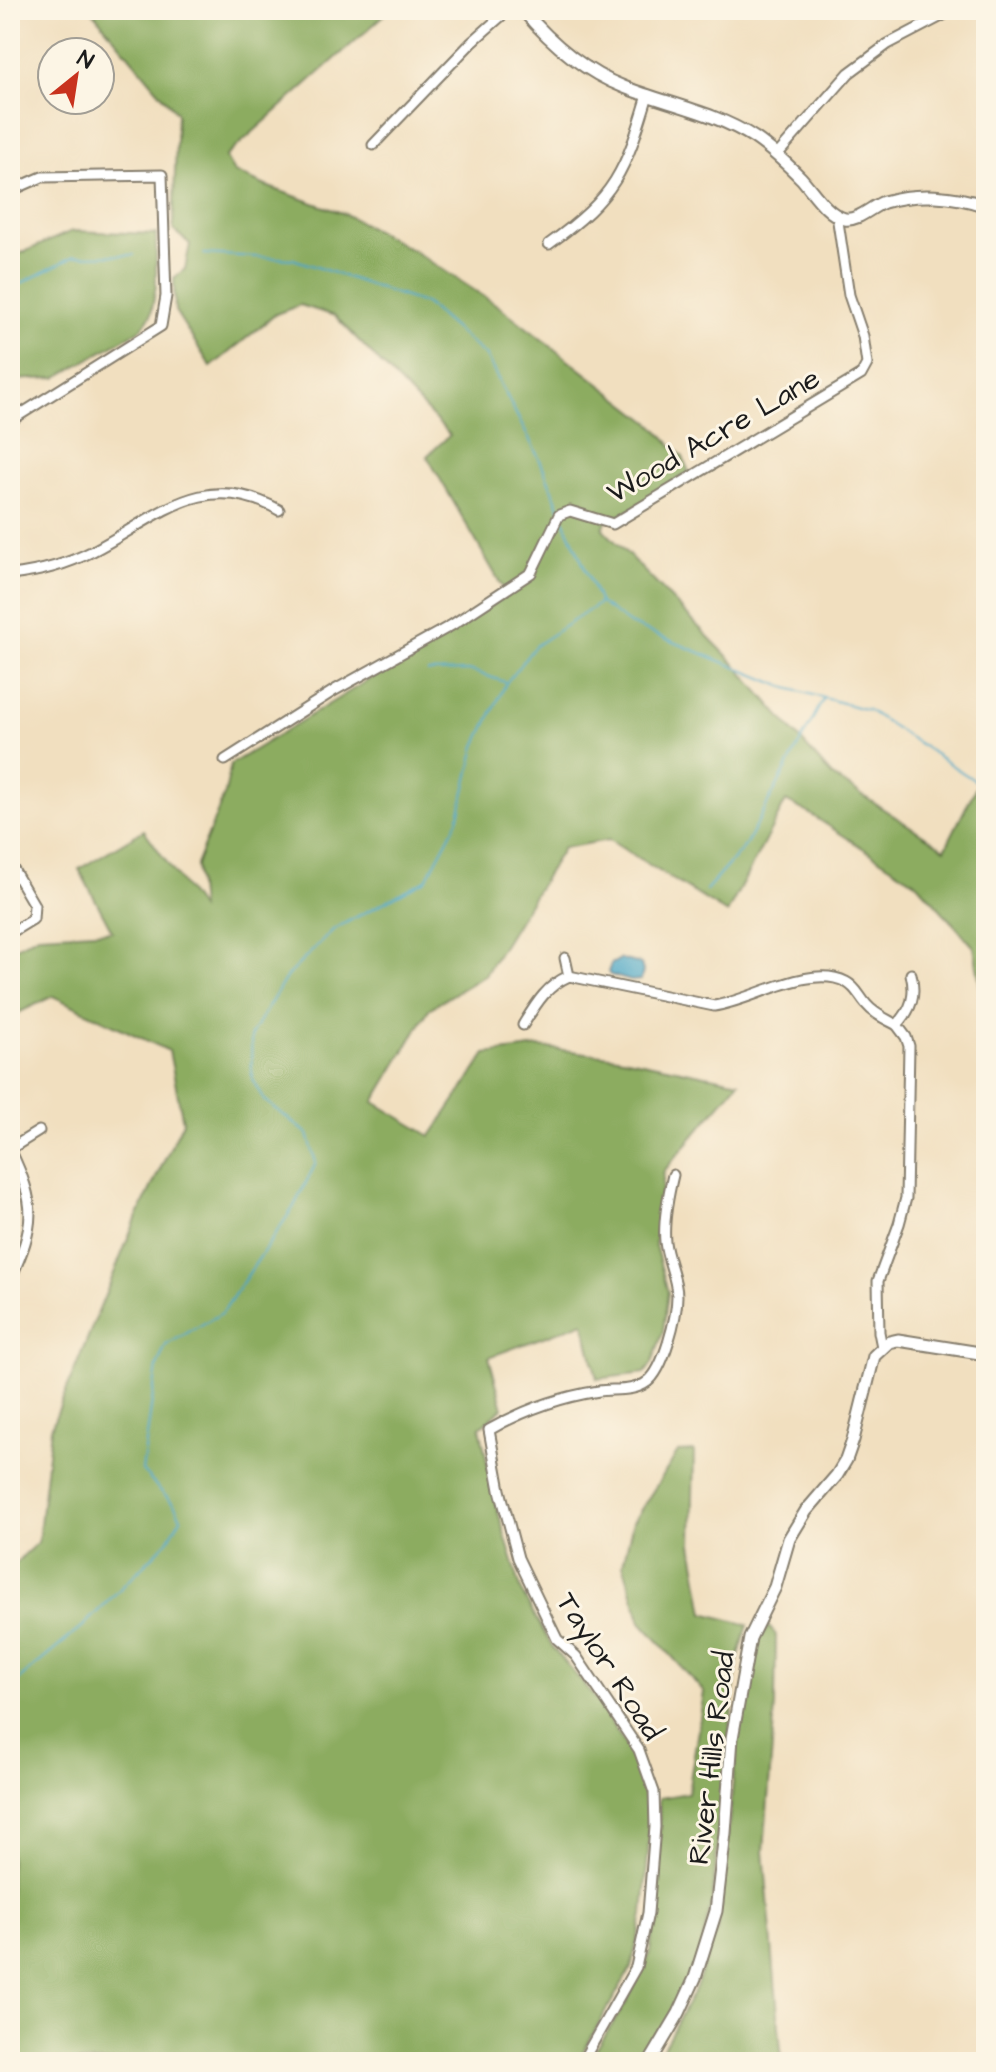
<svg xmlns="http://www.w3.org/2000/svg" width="996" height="2072" font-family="'Architects Daughter',sans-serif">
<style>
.forest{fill:#8cac60;stroke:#54643e;stroke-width:2}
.water{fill:#48a6c6;stroke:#326171;stroke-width:2}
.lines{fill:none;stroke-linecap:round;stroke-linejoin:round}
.stream{stroke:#48a6c6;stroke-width:2}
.minor-casing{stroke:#867e6e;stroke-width:13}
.tertiary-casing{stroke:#867e6e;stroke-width:15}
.minor{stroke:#fff;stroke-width:9}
.tertiary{stroke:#fff;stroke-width:11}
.labels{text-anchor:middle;stroke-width:6;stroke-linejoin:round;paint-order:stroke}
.street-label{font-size:30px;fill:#1c1c1c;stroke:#fcf5e5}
</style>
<rect width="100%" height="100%" fill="#fcf5e5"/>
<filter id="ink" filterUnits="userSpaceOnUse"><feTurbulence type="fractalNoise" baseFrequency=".0125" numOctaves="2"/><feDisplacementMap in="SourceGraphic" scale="16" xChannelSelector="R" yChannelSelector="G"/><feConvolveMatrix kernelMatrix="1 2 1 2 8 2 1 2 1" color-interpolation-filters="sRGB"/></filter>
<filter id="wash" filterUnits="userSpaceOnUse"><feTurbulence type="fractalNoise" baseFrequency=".006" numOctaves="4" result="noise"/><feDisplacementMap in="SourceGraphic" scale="32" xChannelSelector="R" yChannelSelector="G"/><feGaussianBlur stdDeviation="1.8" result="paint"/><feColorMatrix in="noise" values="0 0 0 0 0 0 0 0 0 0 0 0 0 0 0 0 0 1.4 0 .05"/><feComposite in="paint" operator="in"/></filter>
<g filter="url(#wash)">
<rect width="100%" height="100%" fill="#f1dfbf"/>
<g class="forest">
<path d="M91,10H390L225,157L234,172L266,186L345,214L414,251L500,307L653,425L683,457L689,472L620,516L607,518L603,529L734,663L831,775L945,849L986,767V1023L974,947L918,884L807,812L786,801L727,913L609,840L563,848L485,975L429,1009L374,1102L431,1136L486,1054L539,1047L618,1057L739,1082L664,1171L655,1245L668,1292L663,1332L652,1363L645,1373L597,1379L584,1322L489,1357L503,1408L480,1427L495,1502L523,1595L553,1648L592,1694L637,1762L647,1800L649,1841L643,1915L631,1968L577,2062H10V1568L38,1542L51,1428L136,1219L183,1122L169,1051L53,996L10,1017V950L38,935L112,931L79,869L144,830L200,909L196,865L225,793L231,764L507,595L427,456L450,435L335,316L300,305L276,314L211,367L175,311L174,278L185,269L190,244L173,230L177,113Z"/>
<path d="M72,231L156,234V286L151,315L141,329L56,378L10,380V258Z"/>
<path d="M694,1451L692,1544L704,1613L748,1625L737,1662L712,1901L700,1951L681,2001L648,2055L641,2062H588L626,2003L650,1952L660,1880L659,1798L688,1793L704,1692L641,1622L623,1564L633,1522L678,1452Z"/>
<path d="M768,1626L776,1635L775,1707L764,1851L782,2062H655L695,1989L718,1928L738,1734L751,1652Z"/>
</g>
<path class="water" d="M621,959L641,964L643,971L641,980L631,981L610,975L608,972L611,964Z"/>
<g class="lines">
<g class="stream">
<path d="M204,254L293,259L426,304L486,356L540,460L560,509"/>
<path d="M10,289L75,256L134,255"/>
<path d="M564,520L600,603L630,624L784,687L868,710L986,788"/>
<path d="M428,672L472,671L505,682"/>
<path d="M706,890L745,846L824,698"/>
<path d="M10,1687L82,1627L167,1542L181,1518L175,1506L142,1471L157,1366L166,1345L222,1313L293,1208L316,1163L308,1134L264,1100L252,1079L251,1035L287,976L334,929L426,880L458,820L476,746L506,683L535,646L600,603"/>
</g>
</g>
</g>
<g filter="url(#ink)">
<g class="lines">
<g class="minor-casing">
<g id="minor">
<path d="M373,145L472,42L508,10"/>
<path d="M777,155L849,73L888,44L953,10"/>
<path d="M10,191L42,177L162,175L166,296L161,326L10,421"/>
<path d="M549,244C616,196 625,172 648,95"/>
<path d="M10,575C39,572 66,565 93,551C157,518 203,467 279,510"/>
<path d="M225,760L335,690L452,625L531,573L559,515L570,511L613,524L861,375L867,364L863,336L849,295L837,215"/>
<path d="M10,864L34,905L33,919L10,933"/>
<path d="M565,958L569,976"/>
<path d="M523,1025C536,1004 546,986 569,976L714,1006C751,1001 810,963 846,982C856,987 859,996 866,1004C874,1014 886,1019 897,1025"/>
<path d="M10,1149L39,1131"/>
<path d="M10,1280C36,1223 37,1206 10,1149"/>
<path d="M882,1347L879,1332L878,1281L899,1224L906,1198L909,1046L906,1037L897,1025C912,1009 916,995 911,974"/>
<path d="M582,2062L636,1967L648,1913L655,1827L654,1792L639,1750L576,1656L557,1639L518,1558L500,1490L489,1430C522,1411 560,1397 599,1391C613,1389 634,1392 647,1382C664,1370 677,1316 677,1296C677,1278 667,1260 665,1242C663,1220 668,1196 673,1175"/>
</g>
</g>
<g class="tertiary-casing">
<g id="tertiary">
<path d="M523,10C551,43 583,71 624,87C667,104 715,112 755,138C771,149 787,164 801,178C813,191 827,215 845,219C858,221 871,207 884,202C917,192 954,195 986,206"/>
<path d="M650,2062L679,2013L695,1978L716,1911L725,1833L732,1738L750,1638L775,1587L789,1539L806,1511L837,1475L846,1460L853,1440L874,1356L889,1342L898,1340L986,1354"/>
</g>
</g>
<use href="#minor" class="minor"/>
<use href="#tertiary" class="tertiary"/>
</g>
</g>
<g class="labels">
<g class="street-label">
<text transform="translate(713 435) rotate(-30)" y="10">Wood Acre Lane</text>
<text transform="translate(610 1666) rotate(57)" y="10">Taylor Road</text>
<text transform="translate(711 1758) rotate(-83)" y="10">River Hills Road</text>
</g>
</g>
<rect width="996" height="2072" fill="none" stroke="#fcf5e5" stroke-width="40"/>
<g transform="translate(76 76) rotate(30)"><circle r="38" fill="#fcf5e5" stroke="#a29e95" stroke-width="2"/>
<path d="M0-6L14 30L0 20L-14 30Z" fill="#c8321e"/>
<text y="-12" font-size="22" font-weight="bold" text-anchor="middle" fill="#1c1c1c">N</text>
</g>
</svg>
